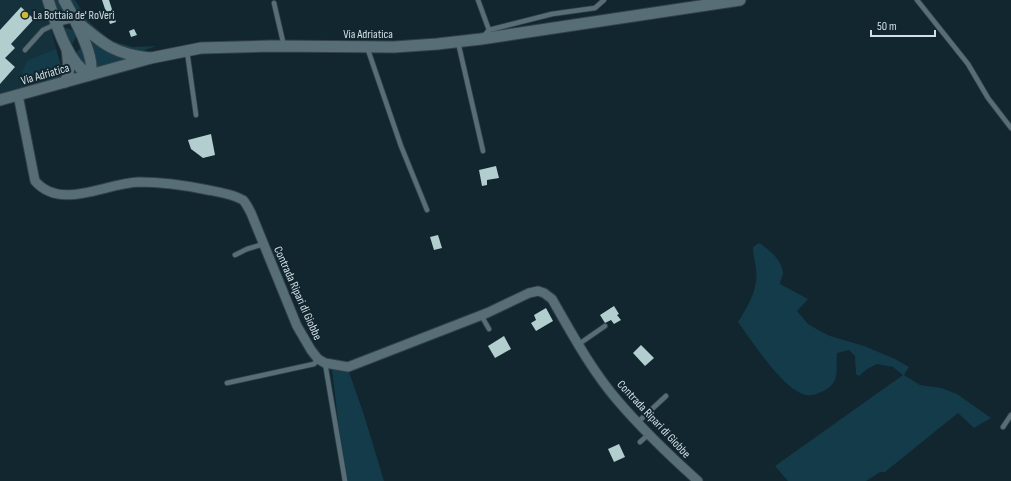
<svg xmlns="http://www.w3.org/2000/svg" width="1011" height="481" font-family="'Sofia Sans Condensed',sans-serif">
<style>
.built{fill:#14313c}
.green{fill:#133b4a}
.building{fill:#b2cecf}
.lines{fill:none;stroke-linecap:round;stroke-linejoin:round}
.service-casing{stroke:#334148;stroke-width:6}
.minor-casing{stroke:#334148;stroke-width:11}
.tertiary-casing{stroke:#334148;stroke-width:13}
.secondary-casing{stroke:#334148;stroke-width:13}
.service{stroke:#586e77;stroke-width:4.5}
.minor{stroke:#586e77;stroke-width:9}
.tertiary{stroke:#586e77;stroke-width:11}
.secondary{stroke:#586e77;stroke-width:11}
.poi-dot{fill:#d1b736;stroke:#12262f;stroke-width:1.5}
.labels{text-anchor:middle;stroke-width:4;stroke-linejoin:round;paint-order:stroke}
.poi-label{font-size:12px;fill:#d3dfe5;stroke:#12262f;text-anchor:start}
.street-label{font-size:12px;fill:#d3dfe5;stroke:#12262f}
</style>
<rect width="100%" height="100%" fill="#12262f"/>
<path class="built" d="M0,0H43L64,77L0,94Z"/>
<g class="green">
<path d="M51,0H60L67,15L64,21H57Z"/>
<path d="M70,0H75L89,22L111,41L133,47L156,46C150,48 143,51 138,51C107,53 85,23 70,0Z"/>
<path d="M67,28C78,31 77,38 71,45L61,29Z"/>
<path d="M88,36L127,59L98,67H96Z"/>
<path d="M82,47L87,58L86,67L75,53Z"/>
<path d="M56,49L64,77L26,87L22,72L28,60Z"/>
<path d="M759,243C769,249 783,261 783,274C782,277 780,281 780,284L808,299L797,311L808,324L818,330L830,336L864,346L895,359L909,367L904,375L920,385L941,388L957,394L991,418L974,428L958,413L885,472H880L866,481H788L775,466L903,375L893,367L877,364L867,369L859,376L856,374L855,356L849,350L837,353C836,362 838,372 835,380C832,386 826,390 821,392C817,394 811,396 806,395C783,390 752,341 738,322C748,306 759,288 756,269C755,261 753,255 753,247Z"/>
<path d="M332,370L349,372L364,415L384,481H348L339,428Z"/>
</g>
<g class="building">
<path d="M102,0H109L116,22L110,24Z"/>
<path d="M21,7L34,19L11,44L15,48L5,58L15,67L0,84V30Z"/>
<path d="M134,29L137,35L131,37L129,31Z"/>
<path d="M211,134L215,155L203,158L191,149L188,140Z"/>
<path d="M496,166L499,178L487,180V185L482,186L479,170Z"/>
<path d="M438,235L442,248L434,250L430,237Z"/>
<path d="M614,306L619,314L617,315L621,320L614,324L611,320L605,323L600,315Z"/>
<path d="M546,308L553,321L536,331L531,323L536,320L534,315Z"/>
<path d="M504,336L511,349L495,358L488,346Z"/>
<path d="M641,345L654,358L645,366L633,353Z"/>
<path d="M619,444L625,457L614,462L608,449Z"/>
</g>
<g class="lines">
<g class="service-casing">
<g id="service">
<path d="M478,0L489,30"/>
<path d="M917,0L968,64L988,98L1011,128"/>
<path d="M274,3L284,46"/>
<path d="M484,36L489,30L552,14L595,8L604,0"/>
<path d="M458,42L483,151"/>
<path d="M367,47L401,146L427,210"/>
<path d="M25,50L43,30L56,24L73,20"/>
<path d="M187,51L196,115"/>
<path d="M235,255L247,249L264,244"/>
<path d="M481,315L489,329"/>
<path d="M579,344L605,326"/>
<path d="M325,363L345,481"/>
<path d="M227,383L314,364L318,359"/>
<path d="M638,422L666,396"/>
<path d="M1003,427L1011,415"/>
<path d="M640,442L649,434"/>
</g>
</g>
<g class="minor-casing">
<path id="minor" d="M18,95L35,181C61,211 105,183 139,182C163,182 184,185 208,190C219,192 233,194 243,200C246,203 249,209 251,213L297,326L311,350L318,359L325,363L348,367L487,313L529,293L538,291L544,293L552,299C572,334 592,371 618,401C643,430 670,456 698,481"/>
</g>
<g class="tertiary-casing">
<g id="tertiary">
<path d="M48,0C56,23 67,62 89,75C99,62 72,14 64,0"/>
<path d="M76,21C103,44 114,54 150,58"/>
<path d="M65,82C71,73 68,59 67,49"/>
</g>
</g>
<g class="secondary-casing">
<path id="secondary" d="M0,100L151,58L201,48L271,46L394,47L437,44L481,39L740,0"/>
</g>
<use href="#service" class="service"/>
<use href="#minor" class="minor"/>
<use href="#tertiary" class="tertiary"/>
<use href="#secondary" class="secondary"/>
</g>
<circle class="poi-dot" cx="25" cy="15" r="4"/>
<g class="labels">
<g class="poi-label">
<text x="33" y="19">La Bottaia de' RoVeri</text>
</g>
<g class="street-label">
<text x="368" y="38">Via Adriatica</text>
<text transform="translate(45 74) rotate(-16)" y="4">Via Adriatica</text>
<text transform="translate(298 293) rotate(66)" y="4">Contrada Ripari di Giobbe</text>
<text transform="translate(654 419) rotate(47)" y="4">Contrada Ripari di Giobbe</text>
</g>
</g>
<path d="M871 30v6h64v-6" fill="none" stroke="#d3dfe5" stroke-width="2"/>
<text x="877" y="30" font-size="12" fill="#d3dfe5" stroke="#12262f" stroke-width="3" paint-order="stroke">50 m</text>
</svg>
